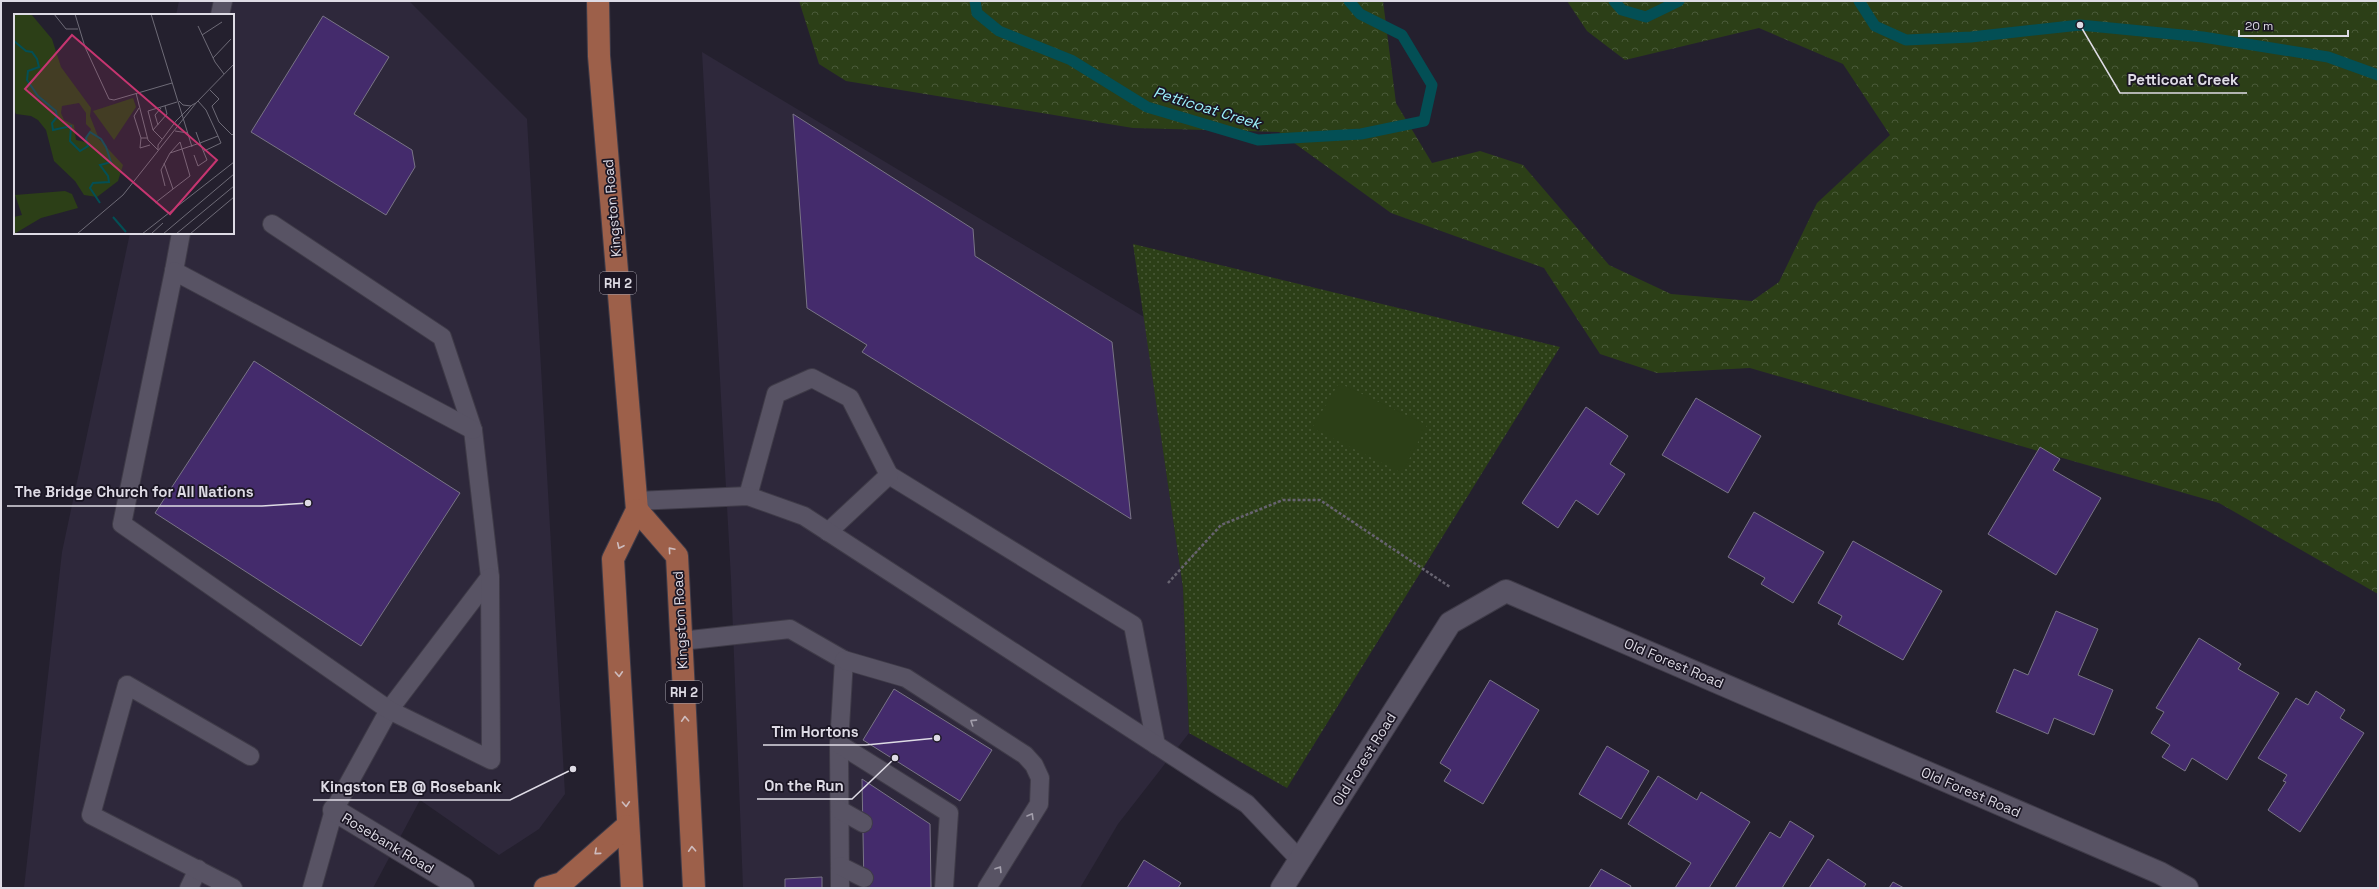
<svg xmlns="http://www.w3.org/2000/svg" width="2379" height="889" font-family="'Space Grotesk',sans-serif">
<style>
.built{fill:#2e283b}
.grass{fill:url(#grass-dots)}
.forest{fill:url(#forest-crowns)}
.pitch{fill:#2c3f17}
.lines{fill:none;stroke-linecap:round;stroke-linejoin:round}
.stream{stroke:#034f55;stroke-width:11}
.building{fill:#442b6c;stroke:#797486}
.lane-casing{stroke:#3f3b48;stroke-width:20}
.street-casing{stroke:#3f3b48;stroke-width:24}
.primary-casing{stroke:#3f3b48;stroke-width:24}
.path{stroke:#676370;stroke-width:2.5;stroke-dasharray:3 2;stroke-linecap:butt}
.lane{stroke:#585364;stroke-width:18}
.street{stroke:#585364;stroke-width:22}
.primary{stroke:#9d604a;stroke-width:22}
.oneway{stroke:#cebcbe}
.oneway2{stroke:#a29eab}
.labels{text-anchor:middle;stroke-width:3.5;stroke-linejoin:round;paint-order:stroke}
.shield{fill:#1b1624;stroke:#a4a0ab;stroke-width:1}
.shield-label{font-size:13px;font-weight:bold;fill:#dedbe5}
.street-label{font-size:14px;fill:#dedbe5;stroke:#1b1624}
.water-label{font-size:15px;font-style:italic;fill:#9bf1fa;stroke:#1b1624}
.inset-river{fill:none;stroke:#034f55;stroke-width:2}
.inset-road{fill:none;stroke:#6e6b77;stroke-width:1}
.view{fill:#c63570;fill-opacity:0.15;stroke:#c63570;stroke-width:2}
.inset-edge{fill:none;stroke:#dedbe5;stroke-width:2}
.leader{fill:none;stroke:#dedbe5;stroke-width:1.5}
.callout-dot{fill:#dedbe5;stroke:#1b1624;stroke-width:1.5}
.callout-label{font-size:15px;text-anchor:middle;font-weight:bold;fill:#dedbe5;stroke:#1b1624;stroke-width:3.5;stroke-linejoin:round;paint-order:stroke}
</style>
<defs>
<pattern id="grass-dots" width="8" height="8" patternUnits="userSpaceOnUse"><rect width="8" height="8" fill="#2c3f17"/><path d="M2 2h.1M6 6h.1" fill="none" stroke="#4a5a39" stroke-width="1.8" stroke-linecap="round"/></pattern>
<pattern id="forest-crowns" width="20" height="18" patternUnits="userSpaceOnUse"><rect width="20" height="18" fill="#2c3f17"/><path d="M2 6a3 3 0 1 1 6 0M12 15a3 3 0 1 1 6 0" fill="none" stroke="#4a5a39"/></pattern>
</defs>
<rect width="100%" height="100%" fill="#24202e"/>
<g class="built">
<path d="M179,1H409L527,119L565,794L539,829L499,855L420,800L373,888H24L62,552L130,233H233V15H176Z"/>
<path d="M702,52L1144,317L1183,588L1189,733L1118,824L1080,888H743L731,579Z"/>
</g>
<path class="grass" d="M1133,244L1560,347L1287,788L1189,733L1183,588Z"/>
<path class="forest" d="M799,1H1383L1396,103L1432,163L1480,151L1523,165L1609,265L1671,294L1752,301L1779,282L1817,203L1890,135L1843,64L1759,28L1625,60L1587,31L1567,1H2378V594L2219,503L1750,368L1657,373L1600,354L1544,268L1391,213L1279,132L1133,128L846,81L819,64Z"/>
<path class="pitch" d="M1339,383L1427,425L1402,473L1312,428Z"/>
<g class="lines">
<g class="stream">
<path d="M975,1L977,13L999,31L1071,60L1147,107L1258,140L1361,134L1424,121L1432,85L1402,35L1360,14L1349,1"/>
<path d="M1614,1L1622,10L1646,17L1679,1"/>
<path d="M1859,1L1875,26L1906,40L1971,37L2080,25L2203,37L2328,57L2378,75"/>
</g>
</g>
<g class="building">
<path d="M323,16L389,57L354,114L412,150L415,167L386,215L251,132Z"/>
<path d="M793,114L973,229L975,256L1112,342L1131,519L862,352L867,345L807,308Z"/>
<path d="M254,361L460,493L361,646L155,513Z"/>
<path d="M1696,398L1761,436L1728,493L1662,455Z"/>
<path d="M1586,407L1628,436L1610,464L1625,474L1598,515L1576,500L1558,528L1522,503Z"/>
<path d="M2040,447L2060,459L2053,470L2101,498L2056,575L1988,534Z"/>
<path d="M1754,512L1824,552L1793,603L1761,584L1765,578L1728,557Z"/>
<path d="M1853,541L1942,591L1903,660L1838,624L1842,616L1818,603Z"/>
<path d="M2056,611L2098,629L2078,675L2113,690L2094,735L2054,718L2048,734L1996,712L2014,669L2028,675Z"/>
<path d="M2199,638L2241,664L2238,669L2279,693L2227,780L2192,758L2185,771L2162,757L2170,745L2151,733L2164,712L2156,708Z"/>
<path d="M1490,680L1539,710L1483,804L1444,781L1451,770L1440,763Z"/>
<path d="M894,689L992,750L960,801L863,740Z"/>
<path d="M2316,691L2345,710L2340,718L2364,733L2300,832L2268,810L2286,782L2283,781L2287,775L2258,758L2296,698L2308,705Z"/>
<path d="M1607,746L1649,771L1621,819L1579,794Z"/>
<path d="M1658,776L1697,800L1701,792L1750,822L1709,888H1675L1691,863L1628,824Z"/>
<path d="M862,779L930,824L931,888H864Z"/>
<path d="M1790,821L1814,836L1782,888H1735L1770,832L1780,838Z"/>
<path d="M1828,859L1866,884L1863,888H1809Z"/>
<path d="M1144,860L1181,883L1178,888H1127Z"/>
<path d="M1601,869L1631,886L1630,888H1589Z"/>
<path d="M822,877V888H785V879Z"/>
<path d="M1893,882L1904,888H1889Z"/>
</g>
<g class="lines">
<g class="lane-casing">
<g id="lane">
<path d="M220,15L223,1"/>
<path d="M272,224L442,337L473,430L490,577L389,710L334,810L312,888"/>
<path d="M174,271L181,233"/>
<path d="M473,430L174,271L122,524L389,710L491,760L490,577"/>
<path d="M889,475L1133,625L1156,745"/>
<path d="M748,496L776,394L812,378L850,398L889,475L828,532"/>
<path d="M636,501L748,496L804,516L1247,804L1300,860"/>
<path d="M681,641L790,629L844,660L839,744L840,888"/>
<path d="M844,660L906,678L1025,755L1034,765L1040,778L1039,804L987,888"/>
<path d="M839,744L949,813L944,888"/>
<path d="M840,810L863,823"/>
<path d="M840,866L864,878"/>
<path d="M189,888L198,869"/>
<path d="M233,888L91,815L127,685L250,756"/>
</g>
</g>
<g class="street-casing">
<g id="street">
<path d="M334,810L463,888"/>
<path d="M1282,888L1450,623L1506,591L2160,873L2187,888"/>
</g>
</g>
<g class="primary-casing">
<g id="primary">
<path d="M598,1L599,56L637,510L613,559L632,888"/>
<path d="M637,510L677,556L694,888"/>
<path d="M545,888L562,883L627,826"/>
</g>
</g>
<path class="path" d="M1168,583L1221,525L1283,500H1320L1450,587"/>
<use href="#lane" class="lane"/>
<use href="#street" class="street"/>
<use href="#primary" class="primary"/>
</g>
<defs><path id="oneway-chevron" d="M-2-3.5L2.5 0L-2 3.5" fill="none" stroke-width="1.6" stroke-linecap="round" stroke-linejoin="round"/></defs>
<g class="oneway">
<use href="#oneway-chevron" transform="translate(620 546) rotate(115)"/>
<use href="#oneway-chevron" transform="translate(671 550) rotate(-131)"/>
<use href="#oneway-chevron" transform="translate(619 674) rotate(87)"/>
<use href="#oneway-chevron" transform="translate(685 719) rotate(-93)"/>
<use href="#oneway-chevron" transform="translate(626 804) rotate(87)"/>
<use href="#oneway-chevron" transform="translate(692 849) rotate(-93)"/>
<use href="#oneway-chevron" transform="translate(597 852) rotate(139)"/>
</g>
<g class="oneway2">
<use href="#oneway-chevron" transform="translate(973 722) rotate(-147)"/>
<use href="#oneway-chevron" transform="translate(1031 816) rotate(-59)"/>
<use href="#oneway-chevron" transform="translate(999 869) rotate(-58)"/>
</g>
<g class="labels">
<g class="shield">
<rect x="600" y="272" width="36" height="22" rx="3"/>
<rect x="666" y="681" width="36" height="22" rx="3"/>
</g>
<g class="shield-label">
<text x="618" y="288">RH 2</text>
<text x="684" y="697">RH 2</text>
</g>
<g class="street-label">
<text transform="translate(612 208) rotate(-95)" y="5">Kingston Road</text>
<text transform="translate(680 620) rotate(-93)" y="5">Kingston Road</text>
<text transform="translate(1674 663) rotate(23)" y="5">Old Forest Road</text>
<text transform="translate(1364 759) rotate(-58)" y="5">Old Forest Road</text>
<text transform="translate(1971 792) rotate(23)" y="5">Old Forest Road</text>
<text transform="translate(388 843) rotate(31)" y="5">Rosebank Road</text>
</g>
<g class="water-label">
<text transform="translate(1207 108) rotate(17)" y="5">Petticoat Creek</text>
</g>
</g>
<g transform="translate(14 14)">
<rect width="220" height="220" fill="#24202e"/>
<path d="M119,84L122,93L100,126L79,97Z" fill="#2c3f17"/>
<path d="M0,0H17L38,25L47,53L77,94L76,102L85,125L109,151L104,167L83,183L70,181L61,167L40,147L32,116L24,106L17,102L2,100L0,96ZM65,89L72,99V110L77,115L71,128L62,126L60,111L50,106L47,99L48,92ZM51,177L58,180L64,194L27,204L0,220V203L8,201L1,181Z" fill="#2c3f17" fill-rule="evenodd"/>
<path class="inset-river" d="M0,27L12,37L18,38L23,45L25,53L14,57L13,66L24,82L42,97L43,103L38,109L39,116L57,112L56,127L66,137L74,132L72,124L76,118L87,125L92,133L97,148L86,151L94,162L95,168L79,169L76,174L86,189M99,203L112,218"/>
<path class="inset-road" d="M40,0L52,15H64M61,0L71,33L95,85L100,86L158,69M137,0L178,133M184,12L201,48L210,60M188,21L208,8M199,44L217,25M196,76L205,85L198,92L205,108L218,121L220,119M122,79L134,126L144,136M165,87L169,91L177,92M125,94L120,102L127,124M144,111L141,101L147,94M139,116L134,97L163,88M161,117L174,119M182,118L186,129L204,122L192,96L184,87M133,124H127L126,134L136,131M148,125L139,116L153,100L151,92M144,136V131L162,107L178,91L182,89M190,137L207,129L204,122M150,149L159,175L176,162L166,128L156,139M151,172L147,156L156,139L186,129L193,146L184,152L180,141M141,189L159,175M63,220L109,181L182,89L220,50M128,220L220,148M137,220L149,209M149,220L220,160M162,220L220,172M176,220L220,183"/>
<path class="view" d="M58,21L203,146L156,200L11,75Z"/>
<rect width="220" height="220" class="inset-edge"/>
</g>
<path class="leader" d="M2080 25L2120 93H2247M308 503L262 506H7M937 738L866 745H763M895 758L852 799H757M573 769L510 800H313"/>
<g class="callout-dot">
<circle cx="2080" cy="25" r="4"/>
<circle cx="308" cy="503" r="4"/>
<circle cx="937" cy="738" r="4"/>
<circle cx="895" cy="758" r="4"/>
<circle cx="573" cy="769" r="4"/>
</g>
<g class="callout-label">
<text x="2183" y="85">Petticoat Creek</text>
<text x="134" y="497">The Bridge Church for All Nations</text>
<text x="815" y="737">Tim Hortons</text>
<text x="804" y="791">On the Run</text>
<text x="411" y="792">Kingston EB @ Rosebank</text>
</g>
<rect width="2379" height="889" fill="none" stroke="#dedbe5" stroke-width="4"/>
<path d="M2239 30v6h109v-6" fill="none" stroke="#dedbe5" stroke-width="2"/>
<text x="2245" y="30" font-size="12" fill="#dedbe5" stroke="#1b1624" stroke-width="3" paint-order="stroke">20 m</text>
</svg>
